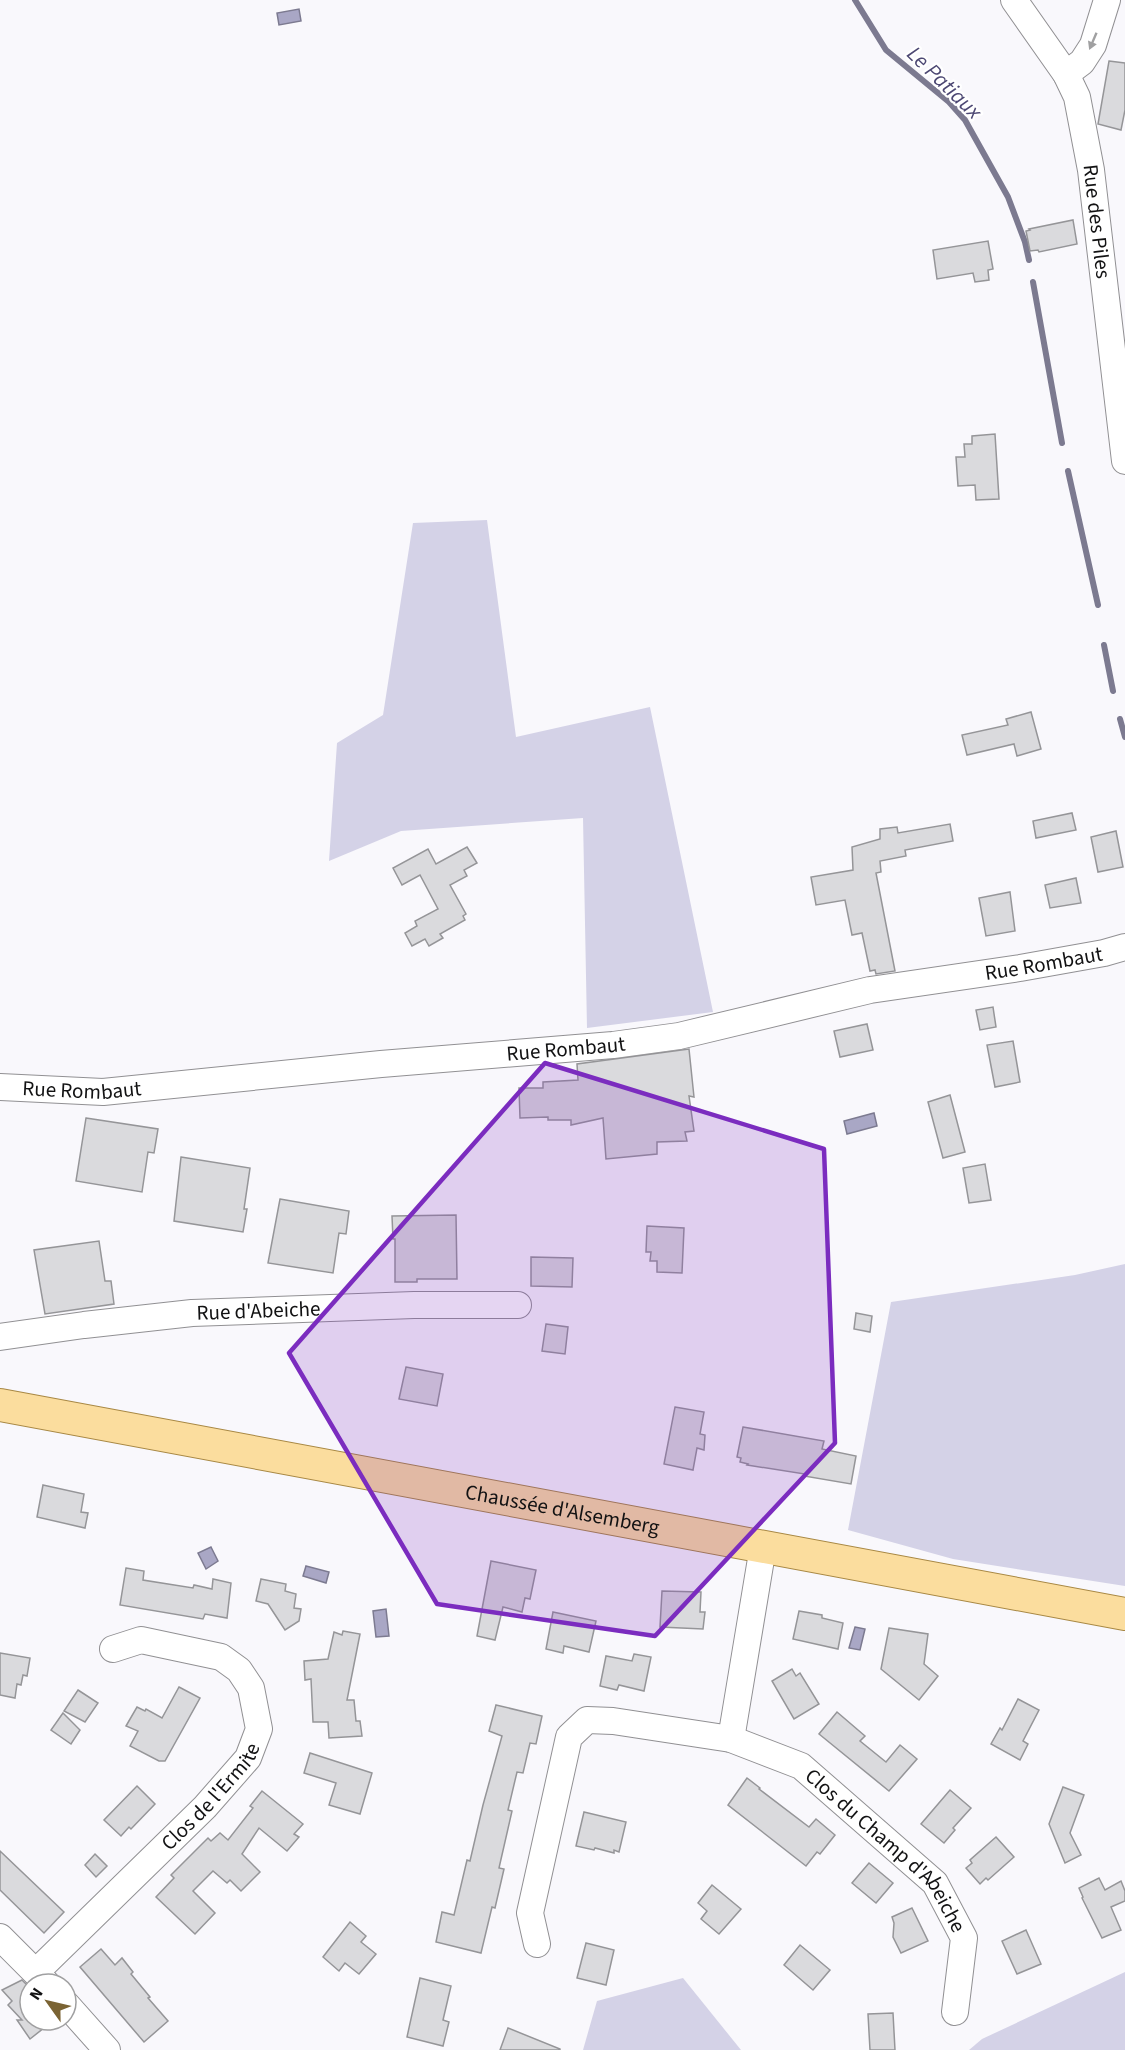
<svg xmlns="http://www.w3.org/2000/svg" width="1125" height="2050" font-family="'Source Sans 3',sans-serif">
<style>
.green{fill:#d4d2e7}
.water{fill:#a9a7c5;stroke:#7c7a90;stroke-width:1.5}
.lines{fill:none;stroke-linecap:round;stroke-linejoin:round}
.stream{stroke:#7c7a90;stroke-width:6}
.building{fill:#dadadd;stroke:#959598;stroke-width:1.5}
.minor-casing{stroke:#919093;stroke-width:28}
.major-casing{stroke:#a88844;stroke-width:34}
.minor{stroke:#fff;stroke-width:26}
.major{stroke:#fbdd9e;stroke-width:32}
.oneway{fill:#a0a0a1}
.marked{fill:#7b2cbf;fill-opacity:0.2;stroke:#7b2cbf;stroke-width:4.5;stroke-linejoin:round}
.labels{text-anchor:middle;stroke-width:4.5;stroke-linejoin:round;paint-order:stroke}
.street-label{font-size:21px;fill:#121213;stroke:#fff}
.water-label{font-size:22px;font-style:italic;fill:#4c4773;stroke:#fff}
</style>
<rect width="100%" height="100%" fill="#f9f8fc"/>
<g class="green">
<path d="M487,520L516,737L650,707L713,1012L587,1028L583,818L401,831L329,861L337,743L383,715L413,523Z"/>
<path d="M1125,1264V1586L953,1559L848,1530L891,1302L1075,1275Z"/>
<path d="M1125,1972V2050H969L982,2039Z"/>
<path d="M683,1978L741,2050H583L597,2001Z"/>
</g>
<g class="water">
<path d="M299,9L301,21L279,25L277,13Z"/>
<path d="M874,1113L877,1126L847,1134L844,1121Z"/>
<path d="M211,1547L218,1561L206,1569L198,1553Z"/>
<path d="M306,1566L329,1572L326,1583L303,1576Z"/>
<path d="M386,1609L389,1636L376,1637L373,1611Z"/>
<path d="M855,1627L865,1629L860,1650L849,1648Z"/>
</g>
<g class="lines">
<g class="stream">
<path d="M855,0L886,50L949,102L965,120L1008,197L1025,242L1029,260"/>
<path d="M1033,282L1062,443"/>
<path d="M1068,471L1098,605"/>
<path d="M1104,645L1113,691"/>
<path d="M1120,719L1125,737"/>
</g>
</g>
<g class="building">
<path d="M1109,61L1125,63V110L1121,130L1098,124Z"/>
<path d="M1073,220L1077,244L1039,252L1038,250L1030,251L1026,231L1030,230L1029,229Z"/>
<path d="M988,241L993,269L988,270L989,280L975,282L973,273L937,279L933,250Z"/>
<path d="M995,434L999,499L976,500L975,485L958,486L956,457H965L964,444H972V436Z"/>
<path d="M1031,712L1041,749L1017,756L1014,744L967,755L962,735L1008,725L1006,719Z"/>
<path d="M1072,813L1076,830L1036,838L1033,821Z"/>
<path d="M950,824L953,841L905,850L906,856L880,861L881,872L876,873L895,971L876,974L875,970L870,971L862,933L852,935L845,900L816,905L811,877L853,870L852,847L880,839V829L897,827L898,833Z"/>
<path d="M1116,831L1123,867L1098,872L1091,837Z"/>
<path d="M467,847L477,863L464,870L467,876L450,885L466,914L463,916L465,920L440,934L443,938L429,946L425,939L412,946L405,933L417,926L415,921L438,909L420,875L402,885L393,868L428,849L436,864Z"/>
<path d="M1076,878L1081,903L1050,908L1045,885Z"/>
<path d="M1010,892L1015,931L986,936L979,898Z"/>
<path d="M993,1007L996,1027L980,1030L976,1010Z"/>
<path d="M867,1024L873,1050L840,1057L834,1031Z"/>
<path d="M1013,1041L1020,1082L995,1087L987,1045Z"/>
<path d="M689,1049L694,1097L689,1096L694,1131L685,1132L687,1141L657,1142V1154L606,1159L603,1118L571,1125V1120H548V1117L520,1118L519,1088H543V1082L578,1080L577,1064Z"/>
<path d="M950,1095L965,1152L943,1158L928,1102Z"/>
<path d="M86,1118L158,1129L154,1153L148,1152L142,1192L76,1181Z"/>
<path d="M181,1157L250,1168L244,1209H247L243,1232L174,1221Z"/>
<path d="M985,1164L991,1200L969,1203L963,1168Z"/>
<path d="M280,1199L349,1211L346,1234L339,1233L333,1273L268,1263Z"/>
<path d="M456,1215L457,1279H417V1282H395V1239H393L392,1216Z"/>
<path d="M647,1226L684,1228L682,1273L657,1272V1261H650L651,1252H646Z"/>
<path d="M99,1241L105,1281H111L114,1304L45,1314L34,1250Z"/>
<path d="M531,1257L573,1258L572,1287L531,1286Z"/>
<path d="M856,1313L872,1316L870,1332L854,1329Z"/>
<path d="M546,1324L568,1327L565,1354L542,1351Z"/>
<path d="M406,1367L443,1374L437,1406L399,1399Z"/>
<path d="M675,1407L704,1412L700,1434L705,1435L704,1450L697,1448L693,1470L664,1464Z"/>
<path d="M743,1427L824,1441L822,1449L856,1456L851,1484L804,1476L805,1474L747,1465L748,1464L740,1462L741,1458L737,1457Z"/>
<path d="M43,1485L84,1494L81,1512L88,1513L85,1528L37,1517Z"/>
<path d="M491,1561L536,1570L530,1599L525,1598L522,1612L503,1607L495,1640L477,1636Z"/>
<path d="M126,1568L144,1571L143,1580L193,1588L194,1585L212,1589L213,1579L231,1583L227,1618L205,1614L203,1619L120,1605Z"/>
<path d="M261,1579L286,1584L285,1591L296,1594L294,1608L301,1609L299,1621L285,1630L268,1604L256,1601Z"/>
<path d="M662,1591L701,1592L700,1612H705L703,1629L660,1627Z"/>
<path d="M799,1611L822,1615V1618L843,1623L838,1649L793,1639Z"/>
<path d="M553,1612L596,1621L589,1652L564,1646L563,1653L546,1649Z"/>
<path d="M889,1628L928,1634L924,1664L938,1676L919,1700L881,1669Z"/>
<path d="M343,1631L360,1634L347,1700H354L356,1721H360L362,1736L329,1738L328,1722H313L311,1679L305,1680L304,1661L328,1659L334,1632L342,1635Z"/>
<path d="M0,1653L30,1658L27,1676L23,1675L21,1685L17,1684L15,1698L0,1695Z"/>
<path d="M634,1654L651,1657L644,1691L619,1685L617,1690L600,1686L606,1656L632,1661Z"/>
<path d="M792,1669L796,1676L800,1673L819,1704L794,1719L772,1681Z"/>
<path d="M179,1687L200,1698L165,1761H159L130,1746L138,1731L126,1726L137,1707L145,1711L146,1709L162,1718Z"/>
<path d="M78,1690L98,1703L85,1722L64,1711Z"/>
<path d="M1018,1699L1039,1710L1023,1741L1028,1744L1020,1760L991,1744L1000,1728L1002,1730Z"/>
<path d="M496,1705L542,1716L536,1744L530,1743L523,1773L517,1772L508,1810L512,1811L499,1868L504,1869L495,1908L492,1907L481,1953L436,1942L442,1912L454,1915L467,1860L470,1861L483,1805L502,1736L489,1731Z"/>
<path d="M837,1712L865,1736L860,1741L886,1762L900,1745L917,1759L889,1791L819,1734Z"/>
<path d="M63,1713L80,1730L71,1744L51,1730Z"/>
<path d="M310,1753L372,1773L360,1814L329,1805L336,1783L304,1773Z"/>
<path d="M747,1778L760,1788L759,1789L809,1827L816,1819L835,1835L820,1854L817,1852L806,1866L728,1805Z"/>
<path d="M137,1786L155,1804L131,1829L129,1827L121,1836L104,1820Z"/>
<path d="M1063,1787L1084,1795L1070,1833L1081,1855L1065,1863L1049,1824Z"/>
<path d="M950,1790L971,1808L953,1828L955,1830L944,1843L921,1824Z"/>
<path d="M262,1791L303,1824L294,1834L299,1837L287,1851L259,1828L242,1854L260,1872L241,1891L230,1880L227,1883L213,1871L193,1891L215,1913L195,1934L156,1897L174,1878L171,1875L208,1838L211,1841L220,1833L228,1840L253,1808L250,1806Z"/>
<path d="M584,1812L626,1822L619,1852L614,1850V1853L595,1848L594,1850L576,1846Z"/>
<path d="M996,1837L1014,1857L988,1880L986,1878L980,1884L966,1868L972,1863L970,1860Z"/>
<path d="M0,1851L64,1912L44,1933L0,1890Z"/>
<path d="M95,1854L107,1866L96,1877L85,1865Z"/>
<path d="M869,1863L893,1883L876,1903L852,1883Z"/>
<path d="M1099,1878L1105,1890L1121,1881L1125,1891V1901L1111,1907L1121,1930L1102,1938L1082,1898L1083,1897L1079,1888Z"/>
<path d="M712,1885L741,1909L719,1934L701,1919L707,1911L698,1903Z"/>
<path d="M912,1908L928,1941L901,1953L893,1937L894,1923L892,1917Z"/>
<path d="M350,1922L366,1936L361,1942L376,1954L359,1974L345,1963L339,1971L323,1957Z"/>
<path d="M1026,1930L1041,1964L1017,1974L1002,1941Z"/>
<path d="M586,1943L614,1950L606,1985L577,1978Z"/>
<path d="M800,1945L830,1970L813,1990L784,1965Z"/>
<path d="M101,1949L115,1965L122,1958L133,1972L131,1974L150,1997L148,1998L168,2021L144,2042L80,1967Z"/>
<path d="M420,1978L451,1986L443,2020L449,2022L443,2046L407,2037Z"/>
<path d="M22,1980L30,1988V2020H54L30,2039L17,2020H22L8,2005L12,2001L2,1990Z"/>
<path d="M893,2013L895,2050H870L868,2014Z"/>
<path d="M508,2028L560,2049V2050H500Z"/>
</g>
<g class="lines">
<g class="minor-casing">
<g id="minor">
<path id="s1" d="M1014,0L1066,74L1077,97L1091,170L1125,461"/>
<path d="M1066,74L1082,62L1093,45L1107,0"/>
<path id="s2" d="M0,1087L103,1092L381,1064L613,1045L679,1036L870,990L1020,968L1104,953L1125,947"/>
<path id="s3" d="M0,1337L84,1325L192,1313L414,1305H518"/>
<path d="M731,1739L763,1547"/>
<path d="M0,1937L47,1984"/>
<path id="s4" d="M537,1944L530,1913L569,1737L587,1720L613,1721L731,1739L801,1766L935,1883L964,1938L955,2012"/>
<path id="s5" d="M36,1972L205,1807L248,1758L259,1729L251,1688L239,1670L221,1657L141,1640L113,1649"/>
<path d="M66,2004L107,2050"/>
</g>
</g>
<g class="major-casing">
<g id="major">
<path id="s6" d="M0,1405L1125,1614"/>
</g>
</g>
<use href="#minor" class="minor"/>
<use href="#major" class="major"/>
</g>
<defs><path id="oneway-solid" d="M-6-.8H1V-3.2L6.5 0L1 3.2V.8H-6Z" transform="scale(1.5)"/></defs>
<use class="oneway" href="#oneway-solid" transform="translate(1093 41) rotate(113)"/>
<path class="marked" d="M545,1063L824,1149L835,1443L655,1636L437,1604L289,1353Z"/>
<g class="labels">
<g class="street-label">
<text dy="7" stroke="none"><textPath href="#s1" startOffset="242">Rue des Piles</textPath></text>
<text dy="7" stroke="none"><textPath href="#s2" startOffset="1054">Rue Rombaut</textPath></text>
<text dy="7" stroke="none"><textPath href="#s2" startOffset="568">Rue Rombaut</textPath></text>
<text dy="7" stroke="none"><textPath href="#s2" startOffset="82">Rue Rombaut</textPath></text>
<text dy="7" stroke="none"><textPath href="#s3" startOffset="260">Rue d'Abeiche</textPath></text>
<text dy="7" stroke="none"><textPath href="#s6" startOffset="572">Chaussée d'Alsemberg</textPath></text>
<text dy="7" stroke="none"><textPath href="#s5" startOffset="248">Clos de l'Ermite</textPath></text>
<text dy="7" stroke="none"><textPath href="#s4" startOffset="578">Clos du Champ d'Abeiche</textPath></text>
</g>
<g class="water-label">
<text transform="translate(945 82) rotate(44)" y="8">Le Patiaux</text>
</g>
</g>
<g transform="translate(48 2002) rotate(304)"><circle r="28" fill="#ffffff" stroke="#a0a0a1" stroke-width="1.5"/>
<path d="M0-4.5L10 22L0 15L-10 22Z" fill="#7a6333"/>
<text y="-9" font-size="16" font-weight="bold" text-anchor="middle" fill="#121213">N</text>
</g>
</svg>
